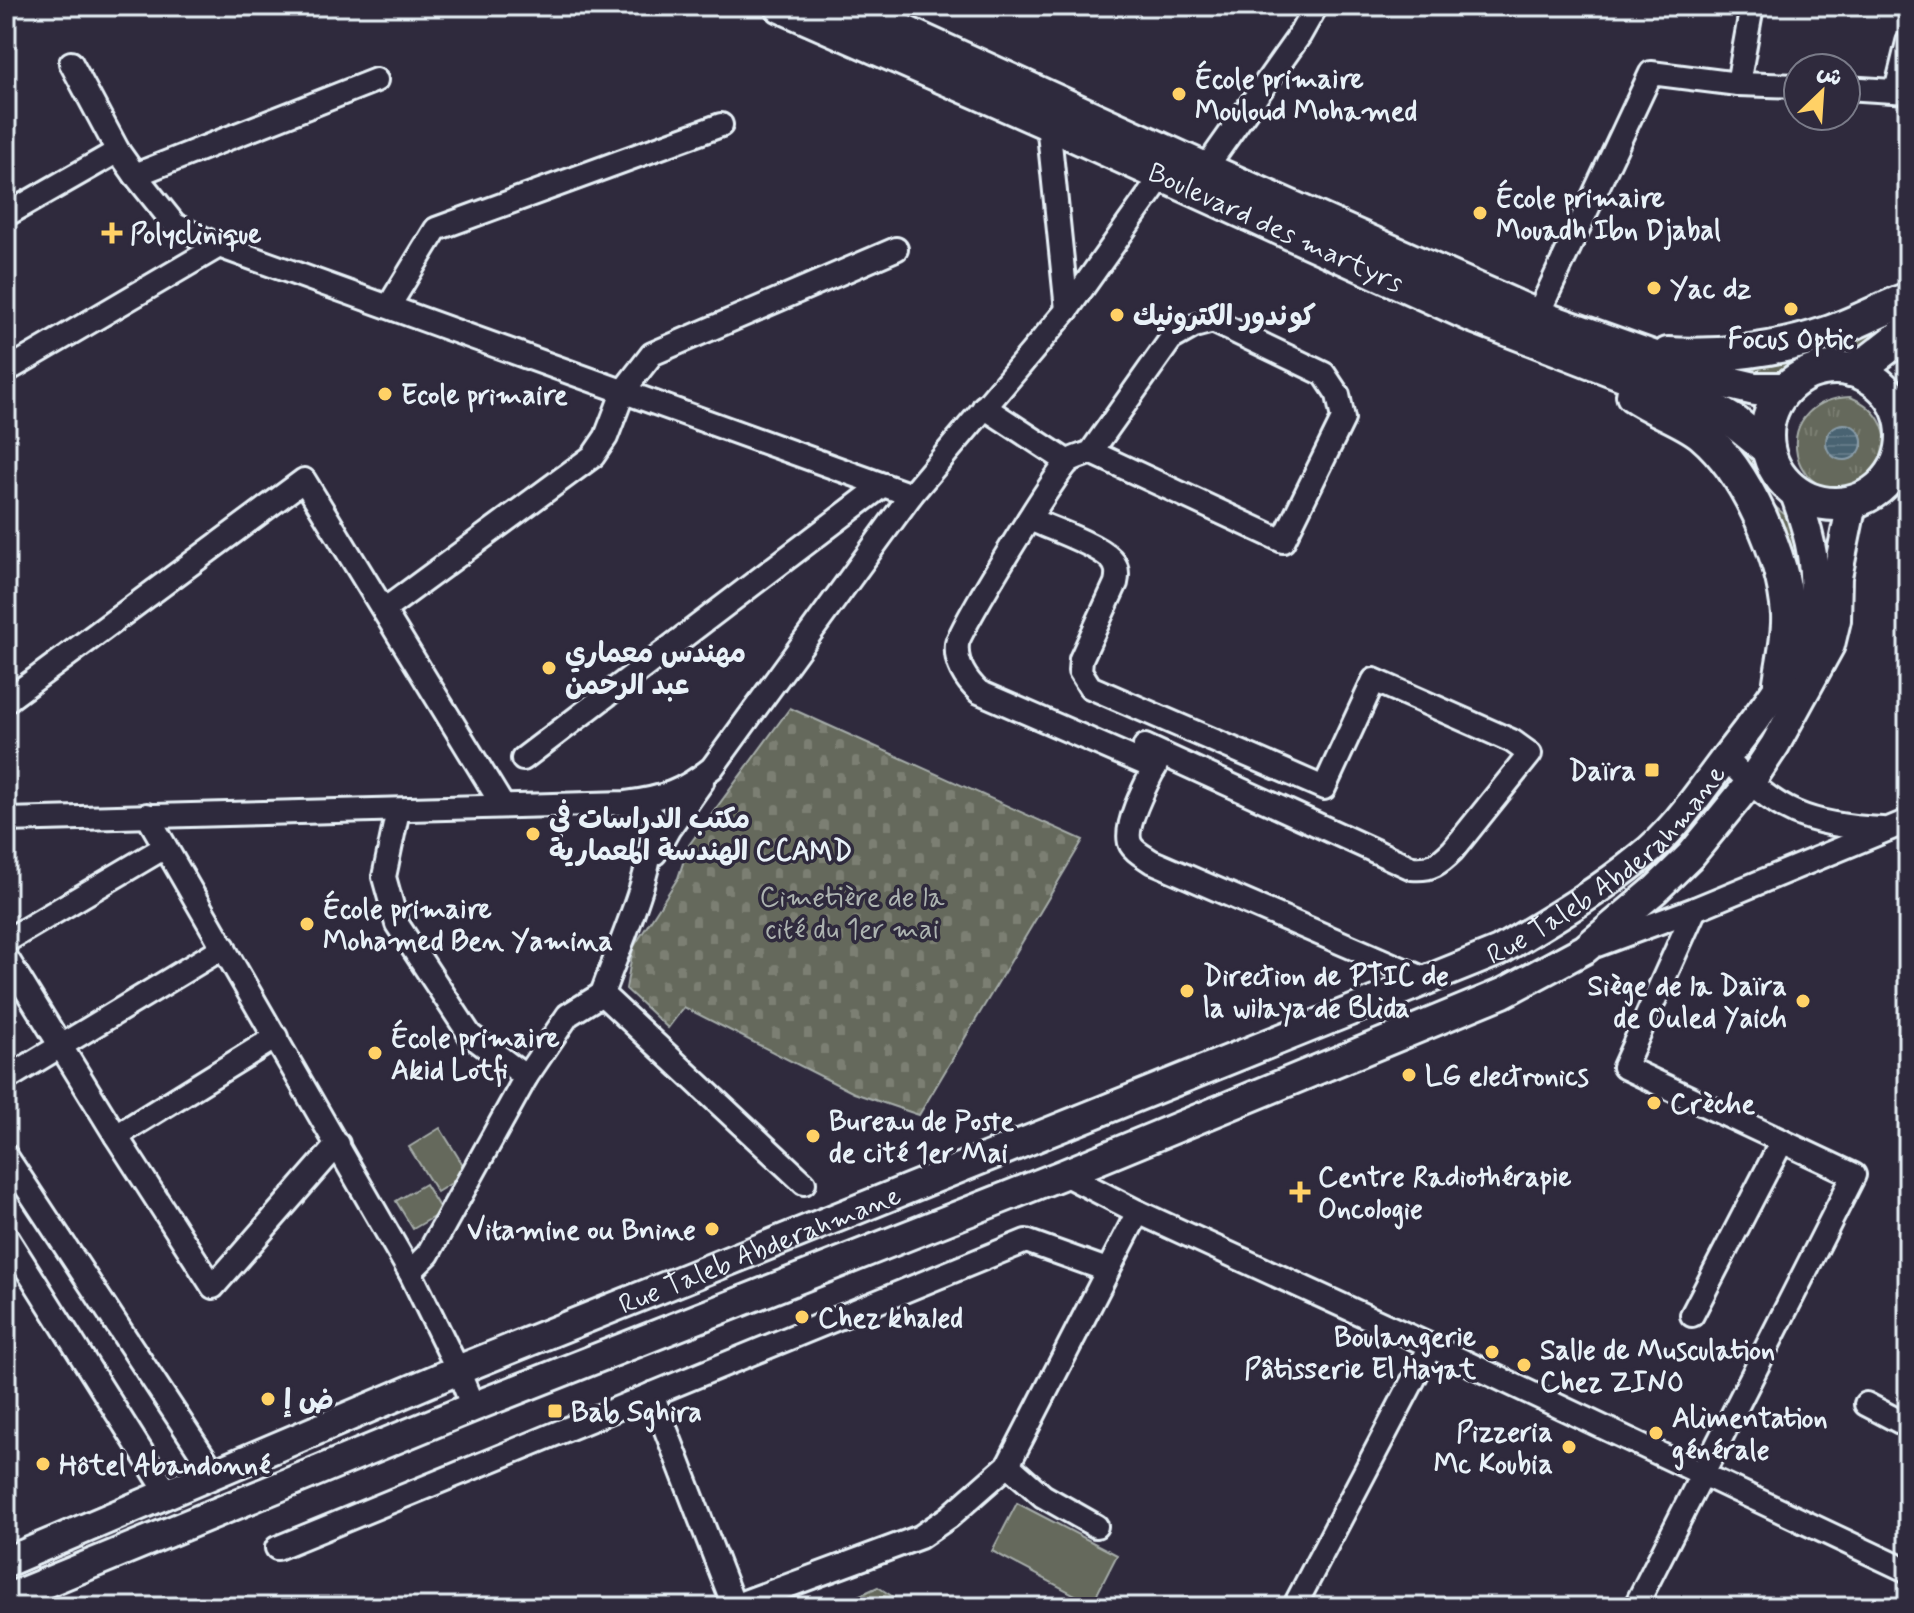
<svg xmlns="http://www.w3.org/2000/svg" width="1914" height="1613" font-family="Mynerve,'Playpen Sans Arabic',sans-serif">
<style>
.grass{fill:url(#grass-tufts);stroke:#a6adaa;stroke-width:2;fill-rule:evenodd}
.cemetery{fill:url(#cemetery-stones);stroke:#a6adaa;stroke-width:2}
.park{fill:#65695b;stroke:#a6adaa;stroke-width:2}
.garden{fill:url(#garden-furrows);stroke:#a6adaa;stroke-width:2}
.water{fill:url(#water-rules);stroke:#899ca8;stroke-width:2}
.lines{fill:none;stroke-linecap:round;stroke-linejoin:round}
.minor-casing{stroke:#e8f1f8;stroke-width:28}
.major-casing{stroke:#e8f1f8;stroke-width:34}
.highway-casing{stroke:#e8f1f8;stroke-width:38}
.minor{stroke:#2f2a3d;stroke-width:22}
.major{stroke:#2f2a3d;stroke-width:28}
.highway{stroke:#2f2a3d;stroke-width:32}
.poi-dot{fill:#ffd166;stroke:#2f2a3d;stroke-width:3}
.labels{text-anchor:middle;stroke-width:7;stroke-linejoin:round;paint-order:stroke}
.poi-label{font-size:28px;font-weight:bold;fill:#e8f1f8;stroke:#2f2a3d;text-anchor:start}
.street-label{font-size:28px;fill:#e8f1f8;stroke:#2f2a3d}
.park-label{font-size:28px;fill:#adb4b1;stroke:#2f2a3d}
</style>
<defs>
<pattern id="grass-tufts" width="24" height="20" patternUnits="userSpaceOnUse" patternTransform="scale(2)"><rect width="24" height="20" fill="#65695b"/><path d="M3 7l-1-3M5 7V3M7 7l1-3M15 17l-1-3M17 17v-4M19 17l1-3" fill="none" stroke="#7b7f73"/></pattern>
<pattern id="cemetery-stones" width="16" height="16" patternUnits="userSpaceOnUse" patternTransform="scale(2)"><rect width="16" height="16" fill="#65695b"/><path d="M2 7V4a2 2 0 0 1 4 0v3zM10 15v-3a2 2 0 0 1 4 0v3z" fill="#7b7f73"/></pattern>
<pattern id="garden-furrows" width="10" height="10" patternUnits="userSpaceOnUse" patternTransform="scale(2)"><rect width="10" height="10" fill="#65695b"/><path d="M-1 1l2-2M0 10L10 0M9 11l2-2" fill="none" stroke="#7b7f73"/></pattern>
<pattern id="water-rules" width="6" height="5" patternUnits="userSpaceOnUse" patternTransform="scale(2)"><rect width="6" height="5" fill="#4a6372"/><path d="M0 2.5h6" fill="none" stroke="#647a87"/></pattern>
</defs>
<rect width="100%" height="100%" fill="#2f2a3d"/>
<filter id="ink" filterUnits="userSpaceOnUse"><feTurbulence type="fractalNoise" baseFrequency=".0125" numOctaves="2"/><feDisplacementMap in="SourceGraphic" scale="16" xChannelSelector="R" yChannelSelector="G"/><feConvolveMatrix kernelMatrix="1 2 1 2 8 2 1 2 1" color-interpolation-filters="sRGB"/></filter>
<g filter="url(#ink)">
<g class="grass">
<path d="M1882,331L1868,355L1826,359L1789,376L1765,381L1733,367Z"/>
<path d="M1850,397C1914,421 1885,511 1824,487C1811,482 1800,469 1797,455C1790,419 1817,398 1850,397ZM1827,435H1861L1862,446L1827,448Z"/>
<path d="M1714,430C1767,444 1747,470 1774,505C1778,511 1788,515 1793,522C1798,530 1802,566 1805,578L1796,579Z"/>
</g>
<path class="cemetery" d="M790,708L1083,840L919,1115L854,1093L684,1007L668,1028L626,989L633,948L678,878L689,845Z"/>
<g class="park">
<path d="M440,1128L468,1173L437,1192L409,1147Z"/>
<path d="M425,1184L442,1212L413,1229L396,1201Z"/>
<path d="M1017,1503L1117,1555L1092,1604L992,1551Z"/>
</g>
<path class="garden" d="M878,1587L904,1604L902,1607H844L842,1603Z"/>
<circle class="water" cx="1844" cy="442" r="18"/>
<g class="lines">
<g class="minor-casing">
<g id="minor">
<path d="M71,63L118,151L135,175L175,225L219,246L911,495"/>
<path d="M1738,84L1752,6"/>
<path d="M1846,88L1908,92"/>
<path d="M1896,91L1908,42"/>
<path d="M1048,123L1067,310"/>
<path d="M1205,169L1299,36L1316,6"/>
<path d="M135,175L376,80"/>
<path d="M6,215L118,151"/>
<path d="M389,306L436,229L721,125"/>
<path d="M1537,316L1651,73L1738,84L1798,86"/>
<path d="M6,371L219,246"/>
<path d="M984,407L1068,462"/>
<path d="M1903,449L1908,455"/>
<path d="M1091,452L1171,339L1194,326L1213,321L1324,374L1338,395L1343,419L1283,541L1091,452C1085,455 1075,457 1069,461C1056,472 959,629 957,644C955,664 965,679 979,692L1155,768"/>
<path d="M1029,519C1050,528 1097,544 1111,559C1118,566 1118,574 1116,583L1081,659L1080,671L1090,687L1324,788L1374,680L1512,741L1530,754L1453,850C1440,863 1431,870 1412,868L1145,746"/>
<path d="M384,610L593,456L606,437L624,390L652,354L896,249"/>
<path d="M6,701L304,480L503,806"/>
<path d="M1161,755C1152,773 1121,827 1131,845C1135,852 1145,857 1151,861L1430,981"/>
<path d="M1726,758C1774,812 1810,826 1882,829"/>
<path d="M523,759L883,485"/>
<path d="M640,802L654,818C654,872 620,943 602,994L804,1183"/>
<path d="M398,810L384,877L397,924L470,1035L526,1077L568,1015L602,994"/>
<path d="M147,815L410,1272L458,1370L473,1407"/>
<path d="M6,820L626,803C664,798 682,792 712,768L911,495L1067,310L1162,176"/>
<path d="M655,853L668,830L702,782"/>
<path d="M6,941L165,847"/>
<path d="M1597,945L1695,909L1908,821"/>
<path d="M6,957L116,1136L213,1287L338,1144"/>
<path d="M6,1079L224,947"/>
<path d="M116,1136L276,1037"/>
<path d="M6,1156L215,1474"/>
<path d="M1064,1174L1138,1212L1431,1346L1908,1571"/>
<path d="M6,1236L168,1494"/>
<path d="M410,1272L428,1254L526,1077"/>
<path d="M1692,1315L1782,1141"/>
<path d="M652,1394L734,1606"/>
<path d="M1866,1404L1908,1426"/>
<path d="M1008,1465L1043,1496L1096,1526"/>
<path d="M277,1548L1026,1241L1107,1270"/>
<path d="M731,1607L920,1537L949,1517L1008,1465L1138,1212"/>
<path d="M1294,1607L1431,1346"/>
<path d="M1635,1607L1854,1175L1624,1067L1695,909"/>
</g>
</g>
<g class="major-casing">
<g id="major">
<path id="s1" d="M6,1562L458,1370L1499,951C1547,922 1597,893 1641,857C1674,831 1699,793 1724,760C1752,723 1799,668 1810,622C1821,576 1810,534 1794,491"/>
<path d="M6,1599L473,1407L1064,1174L1503,993L1585,949L1655,890L1691,855L1749,784L1775,745L1830,645L1836,620L1837,577L1852,503"/>
</g>
</g>
<g class="highway-casing">
<g id="highway">
<path id="s2" d="M781,6L1048,123L1473,316L1711,408L1736,423L1768,449"/>
<path d="M847,6L1205,169L1537,316L1717,380L1755,389H1785"/>
<path d="M1668,354C1721,357 1778,350 1828,333C1855,324 1881,309 1908,299"/>
<circle cx="1835" cy="436" r="68"/>
<path d="M1851,370L1872,359L1908,331"/>
<path d="M1633,395C1654,410 1682,418 1702,434C1747,472 1784,557 1788,615C1789,636 1783,660 1780,682"/>
</g>
</g>
<use href="#minor" class="minor"/>
<use href="#major" class="major"/>
<use href="#highway" class="highway"/>
</g>
</g>
<g class="poi-dot">
<circle cx="1179" cy="94" r="8"/>
<circle cx="1480" cy="213" r="8"/>
<path d="M108 221h8v8h8v8h-8v8h-8v-8h-8v-8h8z"/>
<circle cx="1654" cy="288" r="8"/>
<circle cx="1791" cy="309" r="8"/>
<circle cx="1117" cy="315" r="8"/>
<circle cx="385" cy="394" r="8"/>
<circle cx="549" cy="668" r="8"/>
<rect x="1644" y="762" width="16" height="16" rx="4"/>
<circle cx="533" cy="834" r="8"/>
<circle cx="307" cy="924" r="8"/>
<circle cx="1187" cy="991" r="8"/>
<circle cx="1803" cy="1001" r="8"/>
<circle cx="375" cy="1053" r="8"/>
<circle cx="1409" cy="1075" r="8"/>
<circle cx="1654" cy="1103" r="8"/>
<circle cx="813" cy="1136" r="8"/>
<path d="M1296 1180h8v8h8v8h-8v8h-8v-8h-8v-8h8z"/>
<circle cx="712" cy="1229" r="8"/>
<circle cx="802" cy="1317" r="8"/>
<circle cx="1492" cy="1352" r="8"/>
<circle cx="1524" cy="1365" r="8"/>
<circle cx="268" cy="1399" r="8"/>
<rect x="547" y="1403" width="16" height="16" rx="4"/>
<circle cx="1656" cy="1433" r="8"/>
<circle cx="1569" cy="1447" r="8"/>
<circle cx="43" cy="1464" r="8"/>
</g>
<g class="labels">
<g class="poi-label">
<text x="1195" y="88">École primaire<tspan x="1195" dy="32">Mouloud Mohamed</tspan></text>
<text x="1496" y="207">École primaire<tspan x="1496" dy="32">Mouadh Ibn Djabal</tspan></text>
<text x="130" y="243">Polyclinique</text>
<text x="1670" y="298">Yac dz</text>
<text x="1133" y="325">كوندور الكترونيك</text>
<text x="1791" y="348" text-anchor="middle">Focus Optic</text>
<text x="401" y="404">Ecole primaire</text>
<text x="565" y="662">مهندس معماري<tspan x="565" dy="32">عبد الرحمن</tspan></text>
<text x="1636" y="780" text-anchor="end">Daïra</text>
<text x="549" y="828">مكتب الدراسات في<tspan x="549" dy="32">الهندسة المعمارية CCAMD</tspan></text>
<text x="323" y="918">École primaire<tspan x="323" dy="32">Mohamed Ben Yamina</tspan></text>
<text x="1203" y="985">Direction de PTIC de<tspan x="1203" dy="32">la wilaya de Blida</tspan></text>
<text x="1787" y="995" text-anchor="end">Siège de la Daïra<tspan x="1787" dy="32">de Ouled Yaich</tspan></text>
<text x="391" y="1047">École primaire<tspan x="391" dy="32">Akid Lotfi</tspan></text>
<text x="1425" y="1085">LG electronics</text>
<text x="1670" y="1113">Crèche</text>
<text x="829" y="1130">Bureau de Poste<tspan x="829" dy="32">de cité 1er Mai</tspan></text>
<text x="1318" y="1186">Centre Radiothérapie<tspan x="1318" dy="32">Oncologie</tspan></text>
<text x="696" y="1239" text-anchor="end">Vitamine ou Bnine</text>
<text x="818" y="1327">Chez khaled</text>
<text x="1476" y="1346" text-anchor="end">Boulangerie<tspan x="1476" dy="32">Pâtisserie El Hayat</tspan></text>
<text x="1540" y="1359">Salle de Musculation<tspan x="1540" dy="32">Chez ZINO</tspan></text>
<text x="284" y="1409">ض إ</text>
<text x="571" y="1421">Bab Sghira</text>
<text x="1672" y="1427">Alimentation<tspan x="1672" dy="32">générale</tspan></text>
<text x="1553" y="1441" text-anchor="end">Pizzeria<tspan x="1553" dy="32">Mc Koubia</tspan></text>
<text x="59" y="1474">Hôtel Abandonné</text>
</g>
<g class="street-label">
<text dy="10" stroke="none"><textPath href="#s2" startOffset="542">Boulevard des martyrs</textPath></text>
<text dy="10" stroke="none"><textPath href="#s1" startOffset="1752">Rue Taleb Abderahmane</textPath></text>
<text dy="10" stroke="none"><textPath href="#s1" startOffset="816">Rue Taleb Abderahmane</textPath></text>
</g>
<g class="park-label">
<text x="852" y="906">Cimetière de la<tspan x="852" dy="32">cité du 1er mai</tspan></text>
</g>
</g>
<rect width="1914" height="1613" fill="none" stroke="#2f2a3d" stroke-width="32"/>
<rect x="16" y="16" width="1882" height="1581" fill="none" stroke="#e8f1f8" stroke-width="3" filter="url(#ink)"/>
<g transform="translate(1822 92) rotate(25)"><circle r="38" fill="#2f2a3d" stroke="#797a88" stroke-width="2"/>
<path d="M0-6L14 30L0 20L-14 30Z" fill="#ffd166"/>
<text y="-12" font-size="22" font-weight="bold" text-anchor="middle" fill="#e8f1f8">ش</text>
</g>
</svg>
